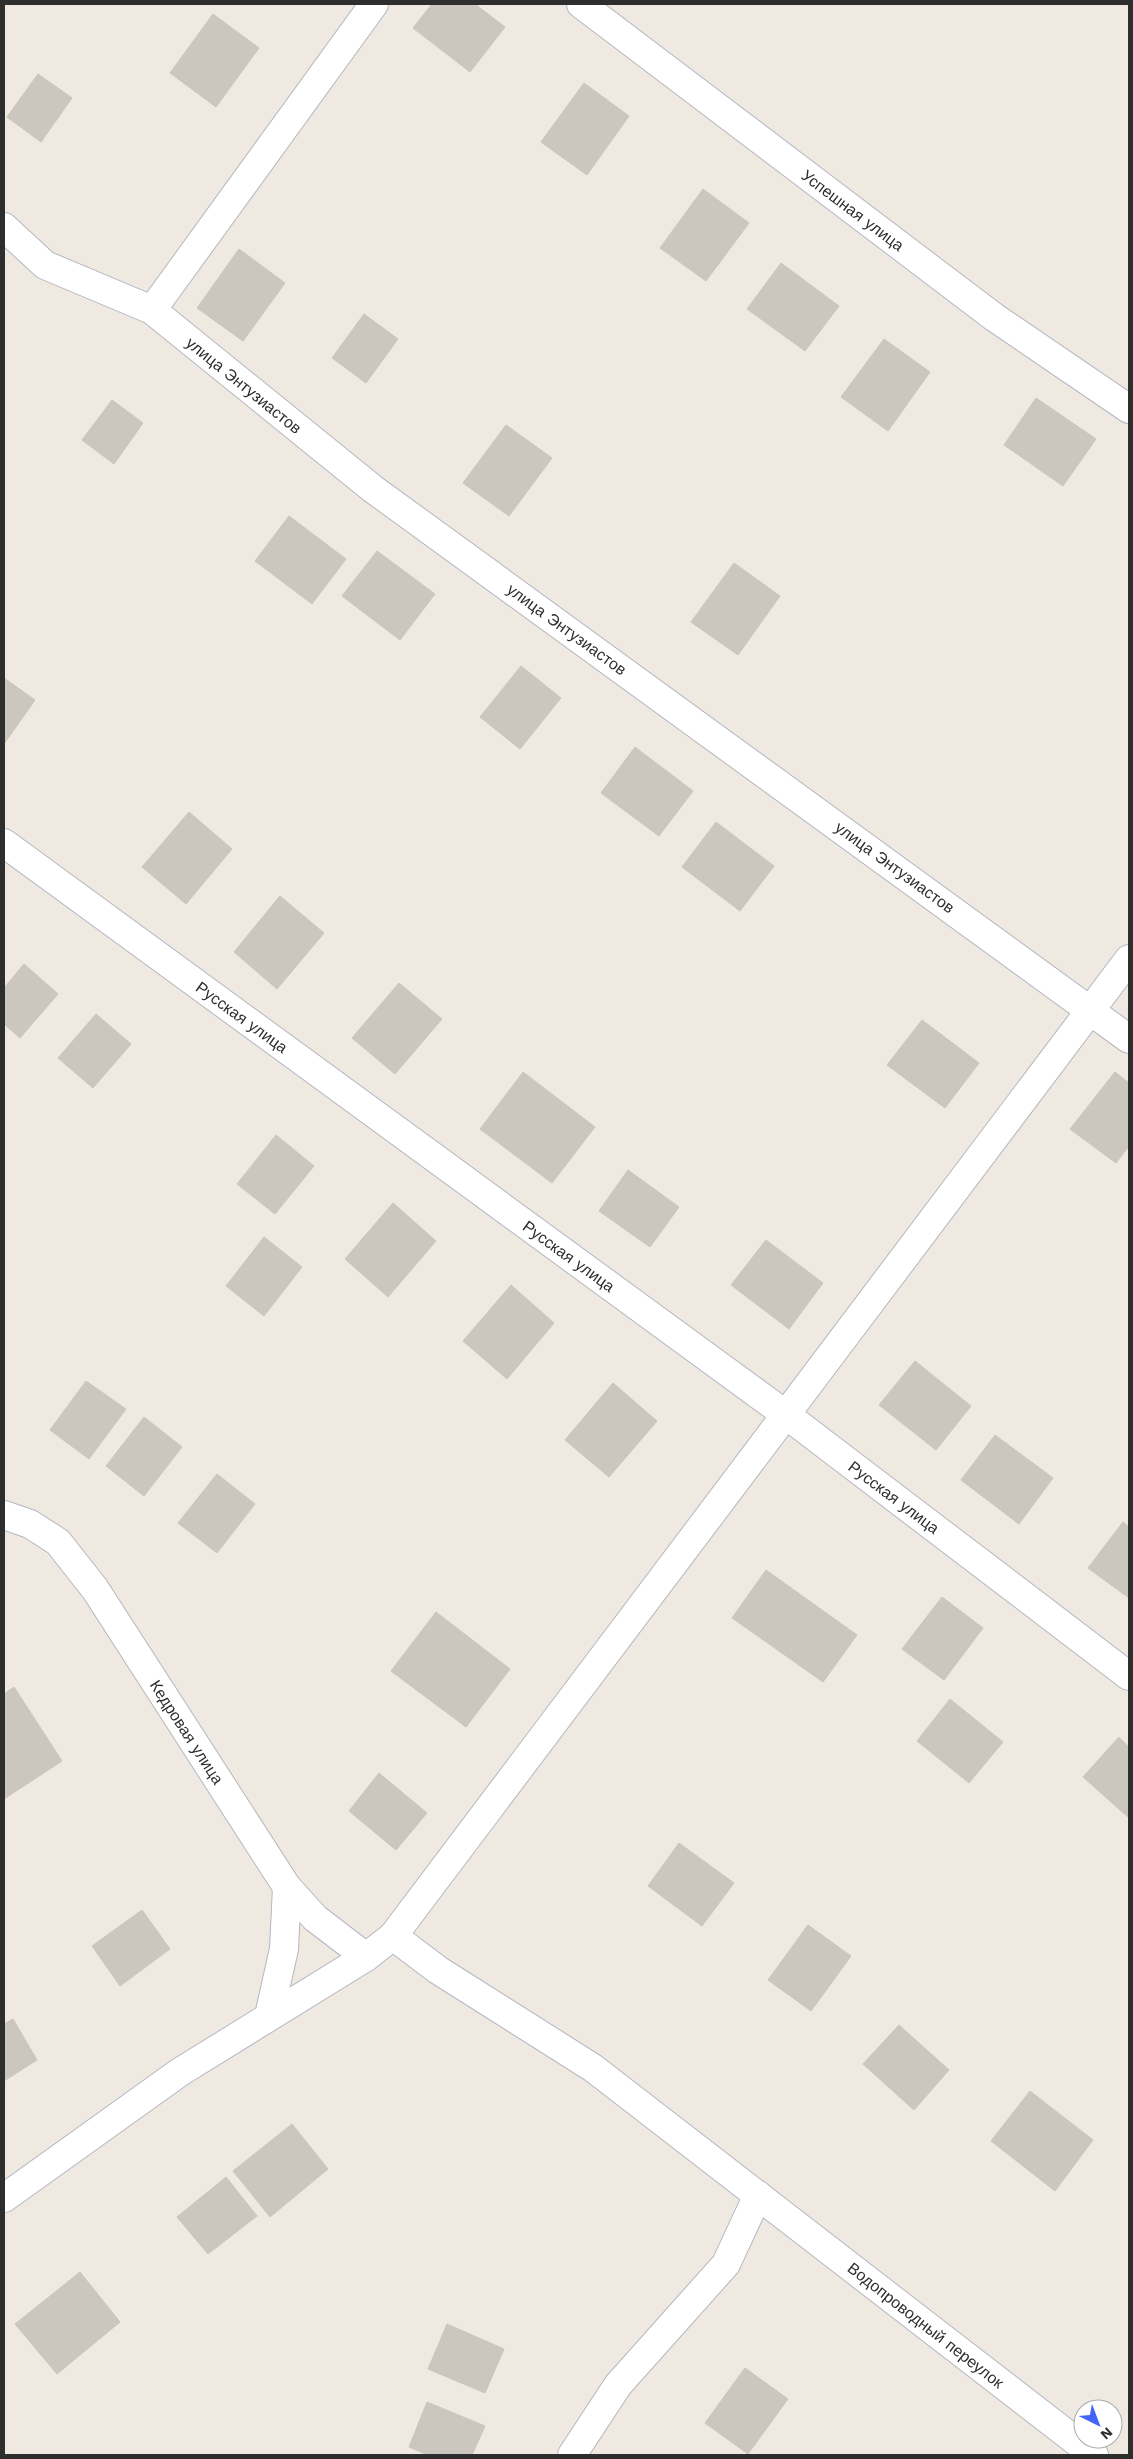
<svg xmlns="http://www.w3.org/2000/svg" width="1133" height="2459" font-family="'Work Sans',sans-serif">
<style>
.building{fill:#cbc7bf;stroke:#cbc5ba}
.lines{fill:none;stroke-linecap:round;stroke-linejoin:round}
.minor-casing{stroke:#b4b7c1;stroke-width:30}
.minor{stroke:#fff;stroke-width:28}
.labels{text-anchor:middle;stroke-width:4.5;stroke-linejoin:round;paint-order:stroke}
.street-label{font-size:16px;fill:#2e2e2e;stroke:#fff}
</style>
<rect width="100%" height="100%" fill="#efe9e1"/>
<g class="building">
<path d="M432,4H475L505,27L470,72L413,28Z"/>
<path d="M213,14L259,48L216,107L170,73Z"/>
<path d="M38,74L72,98L41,142L7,117Z"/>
<path d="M584,83L629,116L587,175L541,142Z"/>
<path d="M703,189L749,223L706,281L660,248Z"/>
<path d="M239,249L285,283L243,341L197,308Z"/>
<path d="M781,263L839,306L805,351L747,309Z"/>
<path d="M364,314L398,339L366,383L332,358Z"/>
<path d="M884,339L930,372L888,431L841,397Z"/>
<path d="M1036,398L1096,439L1063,486L1004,445Z"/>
<path d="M112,400L143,423L114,464L82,440Z"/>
<path d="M506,425L552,458L509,516L463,483Z"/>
<path d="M289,516L346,559L312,604L255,561Z"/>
<path d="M377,551L435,594L400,640L342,596Z"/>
<path d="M734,563L780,596L738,655L691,622Z"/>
<path d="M521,666L561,698L520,749L480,717Z"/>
<path d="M4,678L35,700L4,744Z"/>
<path d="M635,747L693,791L659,836L601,793Z"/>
<path d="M189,812L232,849L186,904L142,867Z"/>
<path d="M716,822L774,866L740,911L682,867Z"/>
<path d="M280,896L324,933L277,989L234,952Z"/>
<path d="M24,964L58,994L20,1038L4,1024V988Z"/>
<path d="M399,983L442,1019L395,1074L352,1038Z"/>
<path d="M96,1014L131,1044L93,1088L58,1058Z"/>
<path d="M922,1020L979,1063L945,1108L887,1065Z"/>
<path d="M523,1072L595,1127L552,1183L480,1129Z"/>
<path d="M1115,1072L1129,1083V1146L1116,1163L1070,1129Z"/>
<path d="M276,1135L314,1166L275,1214L237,1184Z"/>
<path d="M628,1170L679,1207L650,1247L599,1211Z"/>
<path d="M393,1203L436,1241L388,1297L345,1259Z"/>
<path d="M264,1237L302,1267L264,1316L226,1286Z"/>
<path d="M766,1240L823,1283L789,1329L731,1285Z"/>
<path d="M511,1285L554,1323L507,1379L463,1341Z"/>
<path d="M915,1361L971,1406L936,1450L879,1405Z"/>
<path d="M86,1381L126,1409L89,1459L50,1430Z"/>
<path d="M613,1383L657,1421L609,1477L565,1440Z"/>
<path d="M144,1417L182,1447L144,1496L106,1466Z"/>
<path d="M995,1435L1053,1478L1019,1524L961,1480Z"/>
<path d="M217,1474L255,1504L217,1553L178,1523Z"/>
<path d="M1123,1522L1129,1527V1598L1088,1568Z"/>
<path d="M766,1570L857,1635L823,1682L732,1618Z"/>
<path d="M942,1597L983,1628L944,1680L902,1649Z"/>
<path d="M436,1612L510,1669L466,1727L391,1671Z"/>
<path d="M14,1687L62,1761L4,1799V1694Z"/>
<path d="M950,1699L1003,1742L969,1783L917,1741Z"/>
<path d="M1119,1737L1129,1747V1818L1083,1777Z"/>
<path d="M379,1773L427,1813L396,1850L349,1811Z"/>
<path d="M679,1843L734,1883L702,1926L648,1886Z"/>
<path d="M142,1910L170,1949L120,1986L92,1946Z"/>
<path d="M808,1925L851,1956L811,2011L768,1980Z"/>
<path d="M13,2019L37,2060L4,2081V2024Z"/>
<path d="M899,2025L949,2070L914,2110L863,2064Z"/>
<path d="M1030,2091L1093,2140L1055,2191L991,2141Z"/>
<path d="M292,2124L328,2169L270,2217L233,2171Z"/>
<path d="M226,2177L257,2216L208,2254L177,2217Z"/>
<path d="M80,2272L120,2322L57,2374L15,2324Z"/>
<path d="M447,2324L504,2349L485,2393L428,2369Z"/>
<path d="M745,2368L788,2399L748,2454L705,2423Z"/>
<path d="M427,2402L485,2426L472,2455H428L409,2447Z"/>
</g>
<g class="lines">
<g class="minor-casing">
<g id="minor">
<path d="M581,4L994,317L1129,409"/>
<path d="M4,227L45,265L152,310L373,489L1129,1039"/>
<path d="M152,310L374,4"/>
<path d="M4,843L785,1414L1129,1676"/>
<path d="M4,1515L30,1524L58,1542L95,1589L287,1887L315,1918L366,1957"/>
<path d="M393,1936L1129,959"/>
<path d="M269,2016L284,1949L287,1887"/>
<path d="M4,2198L180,2072L366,1957L393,1936L438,1970L593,2068L1094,2455"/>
<path d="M572,2455L618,2385L726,2264L758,2195"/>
</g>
</g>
<use href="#minor" class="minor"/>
</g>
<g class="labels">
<g class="street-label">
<text transform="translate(853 210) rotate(37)" y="6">Успешная улица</text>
<text transform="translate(244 385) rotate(39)" y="6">улица Энтузиастов</text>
<text transform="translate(567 629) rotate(36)" y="6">улица Энтузиастов</text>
<text transform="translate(895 867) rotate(36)" y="6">улица Энтузиастов</text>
<text transform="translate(242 1017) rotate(36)" y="6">Русская улица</text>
<text transform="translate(569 1256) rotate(36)" y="6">Русская улица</text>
<text transform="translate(894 1497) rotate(37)" y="6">Русская улица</text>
<text transform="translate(187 1732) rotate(57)" y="6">Кедровая улица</text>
<text transform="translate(926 2325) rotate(38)" y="6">Водопроводный переулок</text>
</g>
</g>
<rect width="1133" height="2459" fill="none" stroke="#2e2e2e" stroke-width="10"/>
<g transform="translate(1098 2424) rotate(138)"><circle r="24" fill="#ffffff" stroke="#ababab"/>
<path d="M0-4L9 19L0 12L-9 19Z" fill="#4264fb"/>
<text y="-8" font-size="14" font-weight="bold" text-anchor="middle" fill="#2e2e2e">N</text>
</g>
</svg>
